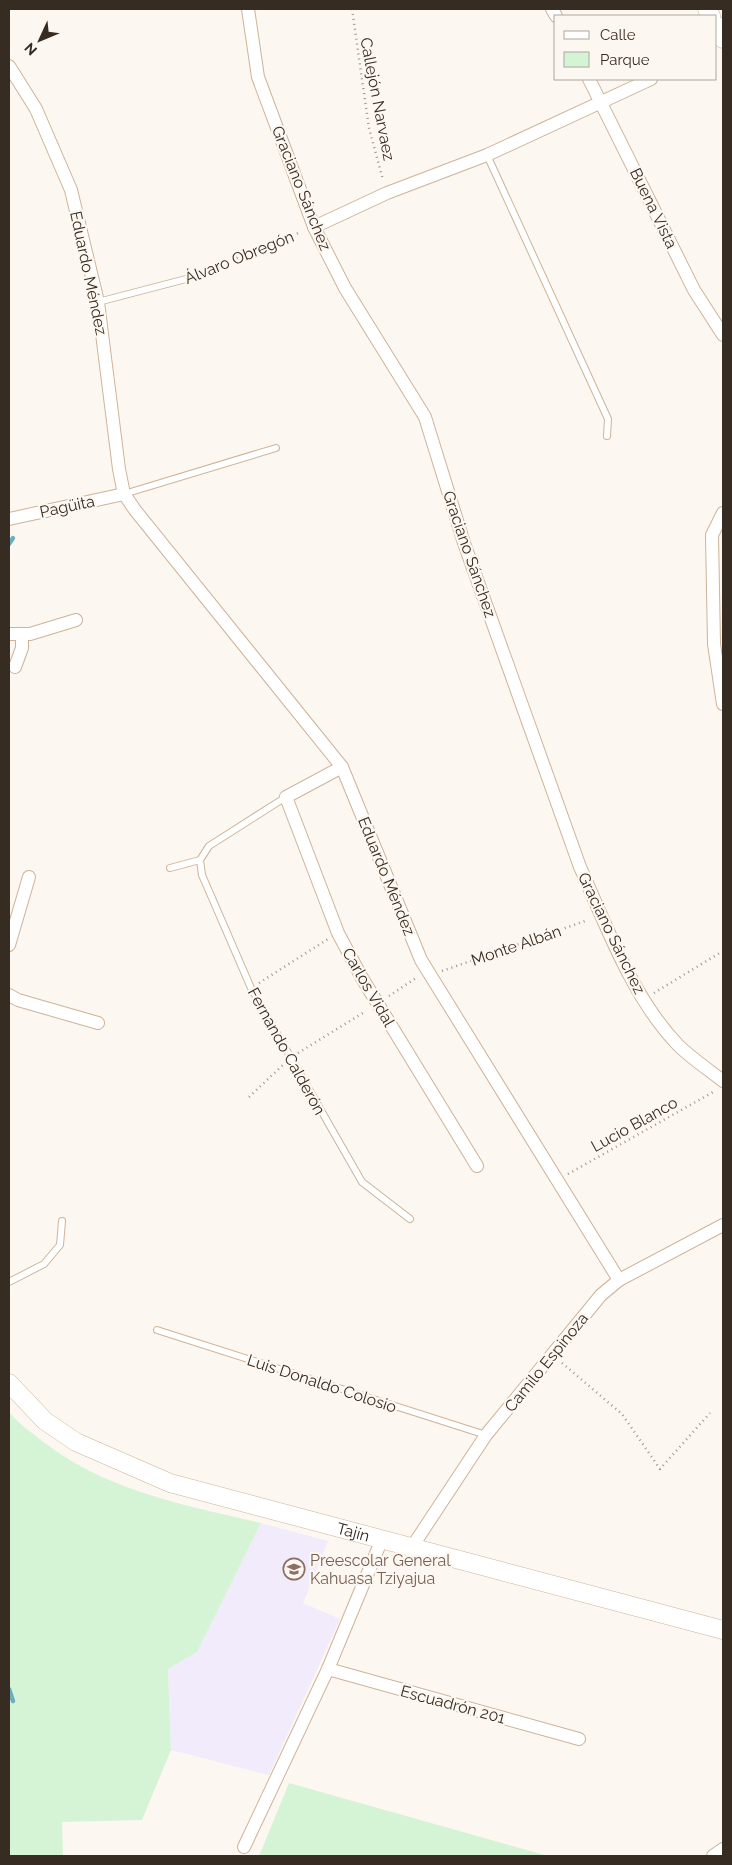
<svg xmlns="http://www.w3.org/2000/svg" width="732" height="1865" font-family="Raleway,sans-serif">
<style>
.education{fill:#f1ebfc}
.green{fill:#d5f4d6}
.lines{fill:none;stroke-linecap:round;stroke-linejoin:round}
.stream{stroke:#6daebe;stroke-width:4.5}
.lane-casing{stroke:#ceb398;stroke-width:8}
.street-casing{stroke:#ceb398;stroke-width:14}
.secondary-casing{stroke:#ceb398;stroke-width:19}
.path{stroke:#9f968e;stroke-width:2.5;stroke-dasharray:1 4;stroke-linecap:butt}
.lane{stroke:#fff;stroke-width:6}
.street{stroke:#fff;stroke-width:12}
.secondary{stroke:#fff;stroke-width:18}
.labels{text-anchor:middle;stroke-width:4.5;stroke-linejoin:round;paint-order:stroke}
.street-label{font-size:16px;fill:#372c21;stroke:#fdf7f1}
.education-label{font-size:16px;fill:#785e54;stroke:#fdf7f1;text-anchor:start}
</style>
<rect width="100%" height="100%" fill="#fdf7f1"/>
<path class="education" d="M261,1523L328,1541L303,1603L340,1619L269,1775L171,1750L168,1669L197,1652Z"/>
<g class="green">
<path d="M9,1412C17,1422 27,1429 37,1437C104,1491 181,1504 261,1523L197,1652L168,1669L171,1750L142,1820L62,1822L63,1856H9Z"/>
<path d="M289,1783L548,1856H259Z"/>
</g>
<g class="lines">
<g class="stream">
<path d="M9,544L13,538"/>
<path d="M9,1689L13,1701"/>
</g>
<g class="lane-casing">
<g id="lane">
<path d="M487,155L608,419L607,436"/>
<path d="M98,302L186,279"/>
<path d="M124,494L276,448"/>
<path d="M286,797L209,846L200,860L202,875L251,988L362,1182L410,1219"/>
<path d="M170,868L200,860"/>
<path d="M9,1282L44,1264L60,1245L62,1221"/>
<path d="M157,1330L486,1435"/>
</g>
</g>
<g class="street-casing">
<g id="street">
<path d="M248,9L258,77L314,227L345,288L425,417L464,543L580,867C607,927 632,997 678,1045C691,1058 709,1070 723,1081"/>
<path d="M552,9L556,16"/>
<path d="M9,66L36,109L71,190L98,302L119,469L124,494L135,510L342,767L421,960L619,1280"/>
<path d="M589,79L694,290L723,335"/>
<path d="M314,227L387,193L487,155L651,79"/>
<path d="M723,513L712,535L714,644L723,704"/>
<path d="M9,519L124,494"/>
<path d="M9,634H30L76,620"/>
<path d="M15,667L22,648V634"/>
<path d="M342,767L286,797L338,933L362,978L477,1166"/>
<path d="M9,945L29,877"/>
<path d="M9,995L18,1000L98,1023"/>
<path d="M412,1547L486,1435L601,1295L619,1280L723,1225"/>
<path d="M328,1669L579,1739"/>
<path d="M244,1847L328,1669L382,1539"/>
<path d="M713,1856L723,1849"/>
</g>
</g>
<g class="secondary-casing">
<g id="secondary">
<path d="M707,9L711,16"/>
<path d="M716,25L723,39"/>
<path id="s1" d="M9,1383L45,1421L76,1442L170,1483L723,1630"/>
</g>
</g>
<g class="path">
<path d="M352,9L369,128L383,180"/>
<path d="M195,275L301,232"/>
<path d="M442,971L588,920"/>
<path d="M259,983L328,939"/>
<path d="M654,993L723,951"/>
<path d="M389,996L416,978"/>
<path d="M298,1053L366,1011"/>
<path d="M249,1097L284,1064"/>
<path d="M568,1174L715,1091"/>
<path d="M562,1363L622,1414L660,1469L710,1413"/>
</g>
<use href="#lane" class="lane"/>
<use href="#street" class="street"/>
<use href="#secondary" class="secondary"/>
</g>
<defs>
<g id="school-ring" transform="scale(1.125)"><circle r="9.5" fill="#fdf7f1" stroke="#8d6e63" stroke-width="1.5"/><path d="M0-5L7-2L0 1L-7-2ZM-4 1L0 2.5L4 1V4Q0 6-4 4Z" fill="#8d6e63"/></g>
</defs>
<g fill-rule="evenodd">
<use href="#school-ring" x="294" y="1569"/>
</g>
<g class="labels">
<g class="street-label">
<text transform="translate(378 99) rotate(79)" y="6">Callejón Narvaez</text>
<text transform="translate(302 188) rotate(68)" y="6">Graciano Sánchez</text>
<text transform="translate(654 208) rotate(64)" y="6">Buena Vista</text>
<text transform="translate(239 257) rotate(-22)" y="6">Álvaro Obregón</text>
<text transform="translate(89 273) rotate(78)" y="6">Eduardo Méndez</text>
<text transform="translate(67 506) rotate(-12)" y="6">Pagüita</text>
<text transform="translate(470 554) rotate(71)" y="6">Graciano Sánchez</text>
<text transform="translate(387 876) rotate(68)" y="6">Eduardo Méndez</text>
<text transform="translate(612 933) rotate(64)" y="6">Graciano Sánchez</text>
<text transform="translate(516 945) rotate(-19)" y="6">Monte Albán</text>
<text transform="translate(369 987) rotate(60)" y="6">Carlos Vidal</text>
<text transform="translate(287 1051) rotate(61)" y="6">Fernando Calderón</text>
<text transform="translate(634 1124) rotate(-29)" y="6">Lucio Blanco</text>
<text transform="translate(546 1362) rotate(-51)" y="6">Camilo Espinoza</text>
<text transform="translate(322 1383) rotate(18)" y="6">Luis Donaldo Colosio</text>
<text dy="6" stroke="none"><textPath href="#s1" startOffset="382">Tajín</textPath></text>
<text transform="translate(453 1704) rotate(15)" y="6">Escuadrón 201</text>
</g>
<g class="education-label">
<text x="310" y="1566">Preescolar General<tspan x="310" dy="18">Kahuasa Tziyajua</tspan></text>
</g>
</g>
<rect width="732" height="1865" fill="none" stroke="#372c21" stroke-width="20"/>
<rect x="554" y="15" width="162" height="65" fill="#fdf7f1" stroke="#aea69e"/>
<rect x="564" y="31" width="25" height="8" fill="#ffffff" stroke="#aea69e"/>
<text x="600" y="40" font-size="15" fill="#372c21">Calle</text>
<rect x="564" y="52" width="25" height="15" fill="#d5f4d6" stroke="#aea69e"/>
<text x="600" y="65" font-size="15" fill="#372c21">Parque</text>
<g transform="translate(40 40) rotate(226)" stroke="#fdf7f1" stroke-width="4" paint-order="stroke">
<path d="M0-4L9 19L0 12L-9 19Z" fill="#372c21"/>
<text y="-8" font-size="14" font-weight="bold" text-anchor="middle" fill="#372c21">N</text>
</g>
</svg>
